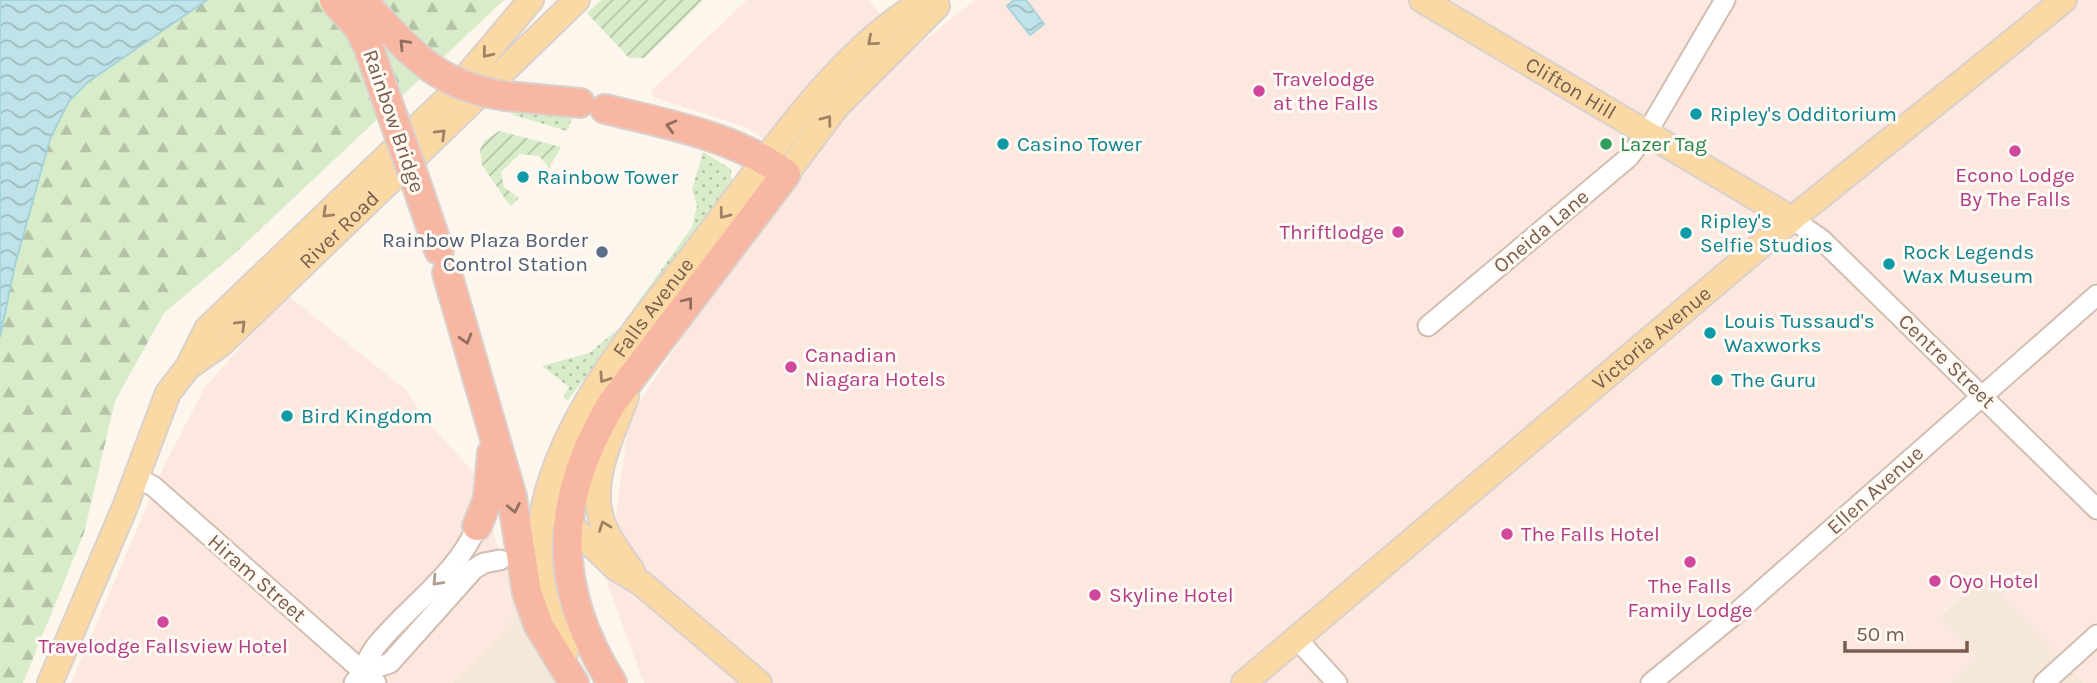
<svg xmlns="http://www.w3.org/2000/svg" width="2097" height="683" font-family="Karla,sans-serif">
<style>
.residential{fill:#f5e8da}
.commercial{fill:#fde8e0}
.grass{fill:url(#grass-dots)}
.forest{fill:url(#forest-firs)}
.garden{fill:url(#garden-furrows)}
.water{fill:url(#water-waves);stroke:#a5d3da;stroke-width:2}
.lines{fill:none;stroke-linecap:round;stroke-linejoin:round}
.minor-casing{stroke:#d1beb0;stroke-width:23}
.major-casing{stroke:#dad1cd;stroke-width:28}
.highway-casing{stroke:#dad1cd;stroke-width:32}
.minor{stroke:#fff;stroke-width:19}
.major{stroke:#fbd9a5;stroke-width:24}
.highway{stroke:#f7b7a3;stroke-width:28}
.highway-bridge-casing{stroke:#dad1cd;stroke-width:32;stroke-linecap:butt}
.highway-bridge{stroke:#f7b7a3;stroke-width:28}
.oneway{stroke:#a18267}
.oneway2{stroke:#936e5e}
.oneway3{stroke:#af9d94}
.hotel-dot{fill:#d1479c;stroke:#fffaf3;stroke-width:2.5}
.culture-dot{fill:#0f9aa8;stroke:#fffaf3;stroke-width:2.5}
.leisure-dot{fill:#2e9e5b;stroke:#fffaf3;stroke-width:2.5}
.service-dot{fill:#5c6f8a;stroke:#fffaf3;stroke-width:2.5}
.labels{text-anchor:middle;stroke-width:6;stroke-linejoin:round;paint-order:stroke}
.hotel-label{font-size:21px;fill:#b23c85;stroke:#fffaf3;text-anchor:start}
.street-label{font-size:21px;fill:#7a5c4d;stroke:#fffaf3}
.culture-label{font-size:21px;fill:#0d838f;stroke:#fffaf3;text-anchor:start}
.leisure-label{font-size:21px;fill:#27864d;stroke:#fffaf3;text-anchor:start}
.service-label{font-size:21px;fill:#4e5e75;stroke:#fffaf3;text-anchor:end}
</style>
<defs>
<pattern id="grass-dots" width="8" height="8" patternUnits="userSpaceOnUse" patternTransform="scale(1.75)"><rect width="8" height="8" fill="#d8ecc9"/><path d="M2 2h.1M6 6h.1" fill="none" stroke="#b4c2a5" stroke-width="1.8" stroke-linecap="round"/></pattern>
<pattern id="forest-firs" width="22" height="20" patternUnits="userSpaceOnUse" patternTransform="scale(1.75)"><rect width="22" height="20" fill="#d8ecc9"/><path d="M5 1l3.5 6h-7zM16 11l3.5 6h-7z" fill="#b4c2a5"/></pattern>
<pattern id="garden-furrows" width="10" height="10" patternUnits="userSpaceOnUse" patternTransform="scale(1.75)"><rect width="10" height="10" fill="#d8ecc9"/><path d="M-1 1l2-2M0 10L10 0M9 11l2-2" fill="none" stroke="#b4c2a5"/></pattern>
<pattern id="water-waves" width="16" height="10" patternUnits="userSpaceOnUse" patternTransform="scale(1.75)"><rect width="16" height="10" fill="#bfe3e8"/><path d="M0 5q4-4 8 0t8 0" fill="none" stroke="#a0bbbe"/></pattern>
</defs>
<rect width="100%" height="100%" fill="#fdf6ec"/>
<g class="residential">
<path d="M1984,576L2084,683H1950L1978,658L1939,616Z"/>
<path d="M520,612L560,683H452Z"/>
</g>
<g class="commercial">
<path d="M747,0H868L912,50L975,0H2097V683H2084L1984,576L1939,615L1978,658L1950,683H644L607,583L629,418L730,265L802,166L748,128L653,97L651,91Z"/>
<path d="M287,295L406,390L429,424L472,470L520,612L452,683H71L165,464L205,387Z"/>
</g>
<g class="grass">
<path d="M512,110L572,118L567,131L513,115Z"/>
<path d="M703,152L731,169L732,191L567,401L564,396L569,387L542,366L589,353L625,324V320L692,227L697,206L692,189Z"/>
</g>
<path class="forest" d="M207,0H504L233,255L164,313L115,401L84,533L23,683H0V337L15,265L50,139L69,101L88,82Z"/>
<g class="garden">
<path d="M601,0H703L644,58H629L587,13Z"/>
<path d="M499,131L561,147L549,168L539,156L520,154L501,172L504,187L519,198L510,206L482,165L480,150L484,141Z"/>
</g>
<g class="water">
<path d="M0,0H207L88,82L69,101L50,139L15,265L0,337Z"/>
<path d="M1014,0H1026L1044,24L1030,35L1007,6Z"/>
</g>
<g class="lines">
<g class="minor-casing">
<g id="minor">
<path d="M1792,219L1821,239L2097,509"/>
<path d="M1428,326L1629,157L1648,131L1725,0"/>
<path d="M135,477L153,486L376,683"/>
<path d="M1295,637L1337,683"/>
<path d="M364,672L390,663L474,569L484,563L500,560"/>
<path d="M354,683C364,672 367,657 376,646C408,606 457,575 477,526"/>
<path d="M1651,683L1734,615L2097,295"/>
<path d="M2044,683L2097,635"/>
</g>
</g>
<g class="major-casing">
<g id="major">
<path id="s1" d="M1422,0L1792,219"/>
<path d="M786,174L837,106L937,6"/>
<path id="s2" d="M191,365L221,344L577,0"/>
<path d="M626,397C612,436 587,482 603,524C609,541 622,556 632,571"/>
<path d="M559,514L616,568L641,583L759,683"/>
<path id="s3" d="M566,651C542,605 533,554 545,502C568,404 648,315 707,237C765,160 842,46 926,0"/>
<path d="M50,683L125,507L168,393L188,367L207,329L451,95L531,0"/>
<path id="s4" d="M1244,683L1792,219L2064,0"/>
</g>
</g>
<g class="highway-casing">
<g id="highway">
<path d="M506,96L580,103"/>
<path d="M605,109C666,124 734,136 786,174L612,403C554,500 551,585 612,683"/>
<path d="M415,180L439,250"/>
<path d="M447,273L512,497L527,593L539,626L574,683"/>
<path d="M477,526L488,499L492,453"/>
</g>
</g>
<use href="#minor" class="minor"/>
<use href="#major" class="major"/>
<use href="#highway" class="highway"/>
<g class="highway-bridge-casing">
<g id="highway-bridge">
<path d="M334,0L359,28L368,46L415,180"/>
<path d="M361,0C409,49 433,86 506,96"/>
</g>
</g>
<use href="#highway-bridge" class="highway-bridge"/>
</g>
<defs><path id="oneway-chevron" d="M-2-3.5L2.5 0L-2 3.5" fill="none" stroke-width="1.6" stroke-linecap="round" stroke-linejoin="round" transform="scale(1.75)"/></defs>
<g class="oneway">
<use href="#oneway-chevron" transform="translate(872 41) rotate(139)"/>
<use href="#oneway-chevron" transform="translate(487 53) rotate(129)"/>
<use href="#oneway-chevron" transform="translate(827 120) rotate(-53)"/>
<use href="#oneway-chevron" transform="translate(441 134) rotate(-44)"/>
<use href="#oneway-chevron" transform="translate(327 213) rotate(136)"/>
<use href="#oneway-chevron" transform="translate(724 214) rotate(127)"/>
<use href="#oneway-chevron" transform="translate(241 325) rotate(-44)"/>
<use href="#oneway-chevron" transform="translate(604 378) rotate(124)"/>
<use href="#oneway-chevron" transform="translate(604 526) rotate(-111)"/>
</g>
<g class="oneway2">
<use href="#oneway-chevron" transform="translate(404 44) rotate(-134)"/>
<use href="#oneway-chevron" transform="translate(671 126) rotate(-165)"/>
<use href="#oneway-chevron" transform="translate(688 302) rotate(-52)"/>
<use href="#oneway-chevron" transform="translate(466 339) rotate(74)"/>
<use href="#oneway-chevron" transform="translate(514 508) rotate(79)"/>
</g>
<use class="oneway3" href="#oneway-chevron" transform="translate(437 581) rotate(134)"/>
<g class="hotel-dot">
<circle cx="1259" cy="91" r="7"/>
<circle cx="2015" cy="151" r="7"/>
<circle cx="1398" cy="232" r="7"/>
<circle cx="791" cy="367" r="7"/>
<circle cx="1507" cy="534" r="7"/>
<circle cx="1690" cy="562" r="7"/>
<circle cx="1935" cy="581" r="7"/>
<circle cx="1095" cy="595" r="7"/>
<circle cx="163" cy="622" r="7"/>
</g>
<g class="culture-dot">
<circle cx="1696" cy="114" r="7"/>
<circle cx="1003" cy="144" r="7"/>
<circle cx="523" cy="177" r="7"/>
<circle cx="1686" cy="233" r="7"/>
<circle cx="1889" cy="264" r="7"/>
<circle cx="1710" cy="333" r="7"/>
<circle cx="1717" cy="380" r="7"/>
<circle cx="287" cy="416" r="7"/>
</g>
<circle class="leisure-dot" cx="1606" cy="144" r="7"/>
<circle class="service-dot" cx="602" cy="252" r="7"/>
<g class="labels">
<g class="hotel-label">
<text x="1273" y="86">Travelodge<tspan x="1273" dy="24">at the Falls</tspan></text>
<text x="2015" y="182" text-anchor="middle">Econo Lodge<tspan x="2015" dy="24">By The Falls</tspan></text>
<text x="1384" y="239" text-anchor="end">Thriftlodge</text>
<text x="805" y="362">Canadian<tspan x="805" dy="24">Niagara Hotels</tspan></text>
<text x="1521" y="541">The Falls Hotel</text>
<text x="1949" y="588">Oyo Hotel</text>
<text x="1690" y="593" text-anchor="middle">The Falls<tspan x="1690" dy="24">Family Lodge</tspan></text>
<text x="1109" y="602">Skyline Hotel</text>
<text x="163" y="653" text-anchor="middle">Travelodge Fallsview Hotel</text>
</g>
<g class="street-label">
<text dy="7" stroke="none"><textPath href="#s1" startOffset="173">Clifton Hill</textPath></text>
<text transform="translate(394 121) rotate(71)" y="7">Rainbow Bridge</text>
<text dy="7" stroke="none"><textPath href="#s2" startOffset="201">River Road</textPath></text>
<text transform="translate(1541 231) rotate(-40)" y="7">Oneida Lane</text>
<text dy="7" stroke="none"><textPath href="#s3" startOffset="378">Falls Avenue</textPath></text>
<text dy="7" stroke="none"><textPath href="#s4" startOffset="534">Victoria Avenue</textPath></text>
<text transform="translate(1947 361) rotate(44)" y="7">Centre Street</text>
<text transform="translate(1875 490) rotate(-42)" y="7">Ellen Avenue</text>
<text transform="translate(257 578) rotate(41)" y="7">Hiram Street</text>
</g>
<g class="culture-label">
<text x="1710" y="121">Ripley's Odditorium</text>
<text x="1017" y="151">Casino Tower</text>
<text x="537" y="184">Rainbow Tower</text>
<text x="1700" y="228">Ripley's<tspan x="1700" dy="24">Selfie Studios</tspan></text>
<text x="1903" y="259">Rock Legends<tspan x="1903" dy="24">Wax Museum</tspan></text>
<text x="1724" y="328">Louis Tussaud's<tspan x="1724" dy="24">Waxworks</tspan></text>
<text x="1731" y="387">The Guru</text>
<text x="301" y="423">Bird Kingdom</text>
</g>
<g class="leisure-label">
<text x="1620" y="151">Lazer Tag</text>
</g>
<g class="service-label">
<text x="588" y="247">Rainbow Plaza Border<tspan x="588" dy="24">Control Station</tspan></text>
</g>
</g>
<path d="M1845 641v10h122v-10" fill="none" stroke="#7a5c4d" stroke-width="3.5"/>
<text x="1856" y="641" font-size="21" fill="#7a5c4d" stroke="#fffaf3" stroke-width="5" paint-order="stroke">50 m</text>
</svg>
